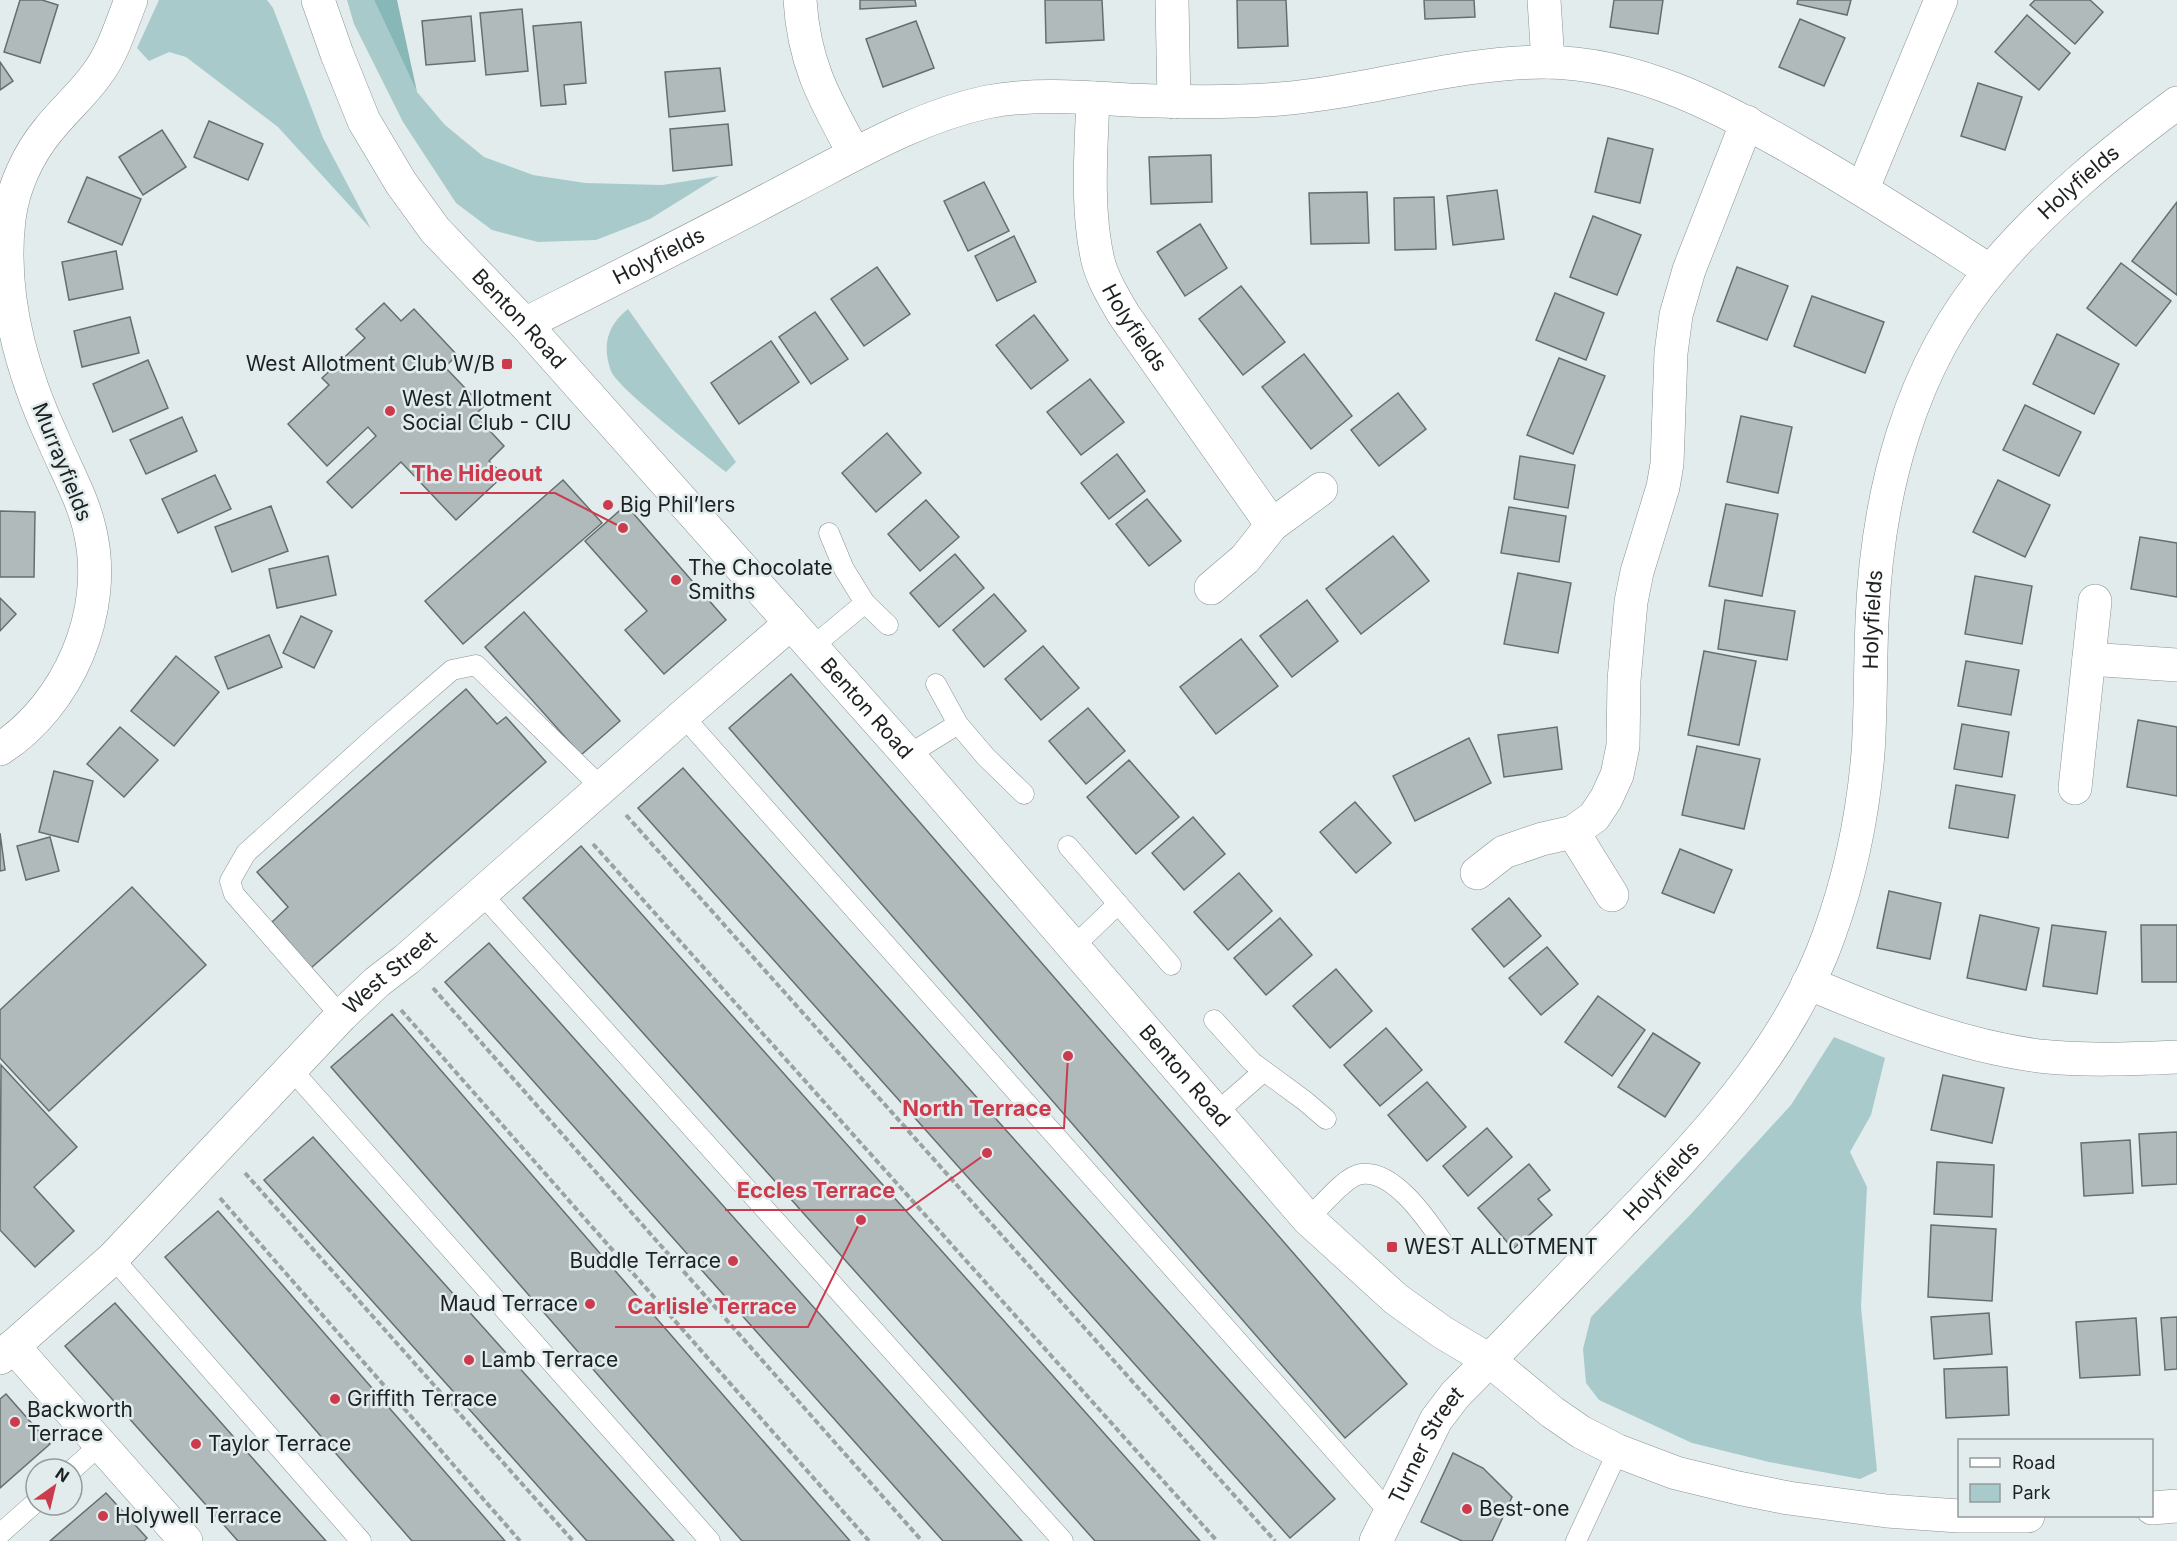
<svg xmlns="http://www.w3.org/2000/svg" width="2177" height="1541" font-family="Inter,sans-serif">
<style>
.green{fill:#a8cacb}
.forest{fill:#88b7b8}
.building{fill:#b0baba;stroke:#666f6f;stroke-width:1.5}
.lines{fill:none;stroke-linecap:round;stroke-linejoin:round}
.service-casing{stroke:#899293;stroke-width:21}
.minor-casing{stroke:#899293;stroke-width:34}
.path{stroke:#9aa2a2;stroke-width:4;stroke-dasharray:6 3;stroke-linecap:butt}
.service{stroke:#fff;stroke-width:20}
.minor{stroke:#fff;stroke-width:33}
.poi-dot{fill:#cb3b4d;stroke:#e2eced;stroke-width:2}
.labels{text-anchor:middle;stroke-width:5;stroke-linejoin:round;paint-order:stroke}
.street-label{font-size:21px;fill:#1d2121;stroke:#e2eced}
.poi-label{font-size:21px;fill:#1d2121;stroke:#e2eced;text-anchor:start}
.leader{fill:none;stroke:#cb3b4d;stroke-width:2}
.callout-dot{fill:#cb3b4d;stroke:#e2eced;stroke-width:2}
.callout-label{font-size:22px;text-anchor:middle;font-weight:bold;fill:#cb3b4d;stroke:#e2eced;stroke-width:5;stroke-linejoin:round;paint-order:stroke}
</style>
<rect width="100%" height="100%" fill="#e2eced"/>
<g class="green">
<path d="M159,0H267L273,8L323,138L371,229L278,127L186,57L169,52L149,61L137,48Z"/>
<path d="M347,0H374L417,92L445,125L484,157L533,175L585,183L662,185L719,176L650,219L596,240L538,242L492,230L456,203L403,122L354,24Z"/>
<path d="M628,309L736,462L726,472C706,456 617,388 611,371C602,345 607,326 628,309Z"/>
<path d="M1834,1037L1885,1058L1871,1115L1850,1152L1867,1187L1861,1307L1877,1471L1860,1479L1769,1462L1692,1443L1599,1400L1586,1383L1583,1349L1591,1317L1691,1214L1791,1105Z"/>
</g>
<path class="forest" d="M374,0H397L417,92Z"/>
<g class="building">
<path d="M20,0H42L58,5L40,63L4,52Z"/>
<path d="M860,0H915L916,6L860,9Z"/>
<path d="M1045,0H1102L1104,40L1046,43Z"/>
<path d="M1237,0H1286L1288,46L1238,48Z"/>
<path d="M1424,0H1474L1475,17L1425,19Z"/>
<path d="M1614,0H1663L1658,34L1610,27Z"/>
<path d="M1798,0H1851L1847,15L1797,4Z"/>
<path d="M2035,0H2090L2103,12L2075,44L2030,5Z"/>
<path d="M522,9L528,71L486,75L480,13Z"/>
<path d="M2027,15L2070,53L2039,90L1995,52Z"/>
<path d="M471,16L475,61L426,65L422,21Z"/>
<path d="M1800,19L1845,38L1824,86L1779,67Z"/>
<path d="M916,21L934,68L883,87L866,39Z"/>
<path d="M581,22L586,83L564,85L566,104L541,106L533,26Z"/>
<path d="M0,62L13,81L0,90Z"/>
<path d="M720,68L725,111L669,117L665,72Z"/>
<path d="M1978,83L2022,97L2005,150L1961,136Z"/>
<path d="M209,121L263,144L248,180L194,157Z"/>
<path d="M728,124L732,165L673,171L670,129Z"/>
<path d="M162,130L186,167L143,195L119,157Z"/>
<path d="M1608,138L1653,149L1640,203L1595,192Z"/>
<path d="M1211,155L1212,202L1151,204L1149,157Z"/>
<path d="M87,177L141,199L122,245L68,222Z"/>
<path d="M984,182L1009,231L968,251L944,201Z"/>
<path d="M1497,190L1504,239L1453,245L1447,196Z"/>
<path d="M1367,192L1369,243L1311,244L1309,193Z"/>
<path d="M1434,197L1436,249L1395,250L1394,198Z"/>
<path d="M2177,202V295L2132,261Z"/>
<path d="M1593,216L1641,235L1617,295L1570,277Z"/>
<path d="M1200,224L1227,268L1185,296L1157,252Z"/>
<path d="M1014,236L1036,282L997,301L975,256Z"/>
<path d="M116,251L123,289L69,300L62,262Z"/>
<path d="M2121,263L2171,301L2136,346L2087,308Z"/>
<path d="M877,267L910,314L864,346L831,299Z"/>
<path d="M1737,267L1788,286L1767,340L1717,321Z"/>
<path d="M1241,286L1285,342L1243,375L1199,319Z"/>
<path d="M1555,293L1604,313L1586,360L1536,340Z"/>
<path d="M1812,296L1884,322L1865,373L1794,346Z"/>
<path d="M384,303L401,321L414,309L457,355L445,367L483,407L475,415L504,446L489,461L504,475L456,520L401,462L352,508L327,482L376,436L368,427L327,466L288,424L329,385L322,378L365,338L356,329Z"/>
<path d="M815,312L848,359L811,384L779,337Z"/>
<path d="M1034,315L1068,360L1031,389L996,345Z"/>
<path d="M130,317L139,353L82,367L74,331Z"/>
<path d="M2057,334L2119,364L2094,414L2033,384Z"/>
<path d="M771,341L799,382L739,424L711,383Z"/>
<path d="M1304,354L1352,416L1311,449L1262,387Z"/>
<path d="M1559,358L1605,376L1573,454L1527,435Z"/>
<path d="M148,360L168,408L113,432L93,384Z"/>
<path d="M1090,379L1124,422L1081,455L1047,412Z"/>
<path d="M1398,393L1426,429L1379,466L1351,430Z"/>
<path d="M2025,405L2081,432L2059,476L2003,450Z"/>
<path d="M1741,416L1792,427L1778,493L1727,482Z"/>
<path d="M182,417L197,451L146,474L130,440Z"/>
<path d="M887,433L921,473L876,512L842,473Z"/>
<path d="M1117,454L1145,491L1109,519L1081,483Z"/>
<path d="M1520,456L1575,465L1568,508L1514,499Z"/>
<path d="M215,475L231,509L178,533L162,499Z"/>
<path d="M563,480L602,523L463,644L425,601Z"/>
<path d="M1998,480L2050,505L2025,557L1973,532Z"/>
<path d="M1147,499L1181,541L1149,566L1116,524Z"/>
<path d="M926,500L959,537L920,571L888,534Z"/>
<path d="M1726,504L1778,514L1762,596L1709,586Z"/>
<path d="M626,505L726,620L664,674L625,630L647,611L585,541Z"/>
<path d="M271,506L288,551L232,572L215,527Z"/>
<path d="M1509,507L1566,516L1559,562L1501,553Z"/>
<path d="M0,511L35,512L34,577H0Z"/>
<path d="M1393,536L1429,581L1361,634L1326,589Z"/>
<path d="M2140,537L2177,543V597L2131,589Z"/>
<path d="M955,554L984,588L939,627L910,593Z"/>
<path d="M328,556L336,595L277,608L269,569Z"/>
<path d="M1518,573L1571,583L1558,653L1504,644Z"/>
<path d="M1975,576L2032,586L2022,644L1965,634Z"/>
<path d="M994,594L1026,631L984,667L953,630Z"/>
<path d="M0,598L16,614L0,631Z"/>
<path d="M1307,600L1338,641L1292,677L1260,636Z"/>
<path d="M1725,600L1795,611L1787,660L1718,649Z"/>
<path d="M524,612L620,721L581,755L485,647Z"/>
<path d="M301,616L332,631L314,668L283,653Z"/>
<path d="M269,635L282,667L228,689L215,657Z"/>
<path d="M1241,639L1278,686L1216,734L1180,687Z"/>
<path d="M1043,646L1079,688L1041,720L1005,679Z"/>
<path d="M1704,651L1756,661L1739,745L1688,735Z"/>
<path d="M176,656L219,692L174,746L131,711Z"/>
<path d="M1966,661L2019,670L2011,715L1958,706Z"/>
<path d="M791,674L1407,1384L1345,1438L729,728Z"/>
<path d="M466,689L497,724L506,717L546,762L311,968L272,922L288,907L257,872Z"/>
<path d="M1088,708L1125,751L1086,784L1049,741Z"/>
<path d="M2138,720L2177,727V796L2127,787Z"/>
<path d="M1962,724L2009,732L2002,777L1954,769Z"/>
<path d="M120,727L158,760L124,797L87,764Z"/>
<path d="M1557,727L1562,769L1504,777L1498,735Z"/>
<path d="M1469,738L1491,783L1415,821L1393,776Z"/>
<path d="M1697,746L1760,759L1744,829L1682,815Z"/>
<path d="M1129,760L1179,817L1136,854L1087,797Z"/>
<path d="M683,768L1335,1499L1290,1538L638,808Z"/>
<path d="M54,771L93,781L78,842L39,832Z"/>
<path d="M1956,785L2015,795L2008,838L1949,828Z"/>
<path d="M1355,802L1391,843L1356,873L1320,832Z"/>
<path d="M1193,817L1225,854L1184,890L1152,853Z"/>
<path d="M0,833L5,870L0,871Z"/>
<path d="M50,837L59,871L26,880L17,846Z"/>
<path d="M581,846L1200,1541H1095L523,898Z"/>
<path d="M1680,849L1732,870L1714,913L1662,893Z"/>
<path d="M1239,873L1272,911L1228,950L1194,912Z"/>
<path d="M132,887L206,965L49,1111L0,1058V1010Z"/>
<path d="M1889,891L1941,903L1930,959L1877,948Z"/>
<path d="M1509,898L1541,936L1504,967L1472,929Z"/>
<path d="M1980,915L2039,928L2026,990L1967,978Z"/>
<path d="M1280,918L1312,955L1266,995L1234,958Z"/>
<path d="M2052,925L2106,932L2097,994L2043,986Z"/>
<path d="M2141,925H2177V982H2142Z"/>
<path d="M489,943L1022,1541H943L445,982Z"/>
<path d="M1547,947L1578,984L1541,1015L1509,978Z"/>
<path d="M1336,969L1372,1011L1330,1048L1293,1006Z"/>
<path d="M1598,996L1645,1030L1612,1076L1565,1042Z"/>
<path d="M392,1014L850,1541H742L331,1067Z"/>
<path d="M1386,1028L1422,1070L1380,1106L1344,1065Z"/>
<path d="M1653,1033L1700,1063L1665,1117L1618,1087Z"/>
<path d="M1,1065L77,1147L34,1187L74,1231L35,1267L0,1230Z"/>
<path d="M1943,1075L2004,1088L1992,1143L1931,1130Z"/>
<path d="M1427,1082L1466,1127L1427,1161L1388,1115Z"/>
<path d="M1487,1128L1512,1157L1468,1196L1443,1166Z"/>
<path d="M2177,1132V1184L2142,1186L2139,1134Z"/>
<path d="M313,1137L674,1541H587L264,1180Z"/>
<path d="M2130,1140L2133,1193L2084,1196L2081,1143Z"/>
<path d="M1937,1162L1994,1165L1992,1217L1934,1214Z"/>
<path d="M1529,1164L1550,1190L1538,1199L1552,1215L1513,1249L1478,1208Z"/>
<path d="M218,1211L505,1541H412L165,1257Z"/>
<path d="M1931,1225L1996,1229L1992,1301L1928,1297Z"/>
<path d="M115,1303L326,1541H238L65,1346Z"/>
<path d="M1989,1313L1992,1354L1934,1359L1931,1317Z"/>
<path d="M2177,1317V1369L2165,1370L2161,1318Z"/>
<path d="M2136,1318L2140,1375L2080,1378L2076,1322Z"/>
<path d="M2007,1367L2009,1415L1946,1418L1944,1369Z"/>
<path d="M6,1394L50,1444L0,1488V1399Z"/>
<path d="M1453,1453L1483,1468L1512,1497L1492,1541H1462L1421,1522Z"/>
<path d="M106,1493L147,1538L144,1541H50Z"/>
</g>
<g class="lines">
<g class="service-casing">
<g id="service">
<path d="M829,533L844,569L865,603L888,625"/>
<path d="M812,647L865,603"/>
<path d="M936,684L958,724L986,757L1024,794"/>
<path d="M683,716L1390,1513"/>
<path d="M908,755L958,724"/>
<path d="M1068,846L1171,965"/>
<path d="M481,893L1063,1541"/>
<path d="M1073,947L1118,904"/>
<path d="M341,1016L234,894L230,881L246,853L378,734L452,670L476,665L602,788"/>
<path d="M1214,1020L1252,1062L1305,1101L1326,1119"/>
<path d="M291,1069L710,1541"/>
<path d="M1216,1113L1264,1071"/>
<path d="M1308,1219C1320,1208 1345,1176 1361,1174C1394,1169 1428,1221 1444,1244"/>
<path d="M113,1258L361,1541"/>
<path d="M72,1470L100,1445"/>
<path d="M0,1534L36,1502"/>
<path d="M1576,1541L1618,1451"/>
</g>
</g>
<g class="minor-casing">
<g id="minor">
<path id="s1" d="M318,0L337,54L364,121L401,183L435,230L525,324L908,755L1308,1219L1396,1299L1442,1332L1489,1360L1552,1412L1581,1432L1618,1451L1676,1473L1738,1488L1788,1498L1887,1511L1959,1516H2028"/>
<path d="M800,0C804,64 824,98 854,153"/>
<path d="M1172,0L1174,102"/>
<path d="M1544,0L1548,62"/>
<path id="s2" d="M1093,98C1091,151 1086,209 1098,261C1103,280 1114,298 1124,315L1272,525"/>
<path d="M1863,188L1941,0"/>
<path id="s3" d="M525,324C614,279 704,234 792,187C854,155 917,117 987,102C1033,93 1082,97 1129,100C1179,102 1230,103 1279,99C1368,92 1455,62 1545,62C1639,63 1723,108 1802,154C1867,191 1928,231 1990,271"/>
<path d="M1211,588L1245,559L1272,525L1321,489"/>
<path d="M2089,659L2177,665"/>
<path d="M0,749C68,705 109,612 90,531C83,499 66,470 53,439C21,370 0,295 9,219C13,187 28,154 49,129C64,110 83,94 97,74C113,53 121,25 131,0"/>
<path d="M2075,788L2095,601"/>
<path d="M1573,832L1594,817L1606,799L1617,775L1623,746L1624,680L1631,602L1637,572L1663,487L1667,464L1671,353L1676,315L1689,270L1747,122"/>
<path d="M1477,873L1504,852L1542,839L1573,832L1612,895"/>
<path d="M1808,983C1884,1015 1957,1045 2039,1056C2085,1061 2131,1059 2177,1057"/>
<path d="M13,1346L186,1541"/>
<path id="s4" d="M0,1358L113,1258L341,1016L377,982L407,959L683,716L791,623"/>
<path d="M2152,1508L2177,1506"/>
<path id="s5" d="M1376,1541L1436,1420L1455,1395C1506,1344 1556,1291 1606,1239C1694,1148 1786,1056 1829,935C1850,877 1863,814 1868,753C1871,709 1870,665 1872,621C1877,495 1909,366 1993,268C2046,205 2111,152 2177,103"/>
</g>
</g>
<g class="path">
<path d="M626,815L1275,1541"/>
<path d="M593,844L1217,1541"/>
<path d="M433,988L922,1541"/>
<path d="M401,1010L869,1541"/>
<path d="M245,1173L573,1541"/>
<path d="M220,1198L520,1541"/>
</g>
<use href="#service" class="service"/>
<use href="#minor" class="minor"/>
</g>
<g class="poi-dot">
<rect x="501" y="358" width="12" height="12" rx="3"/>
<circle cx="390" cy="411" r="6"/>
<circle cx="608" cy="505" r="6"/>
<circle cx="676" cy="580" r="6"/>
<rect x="1386" y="1241" width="12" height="12" rx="3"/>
<circle cx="733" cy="1261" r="6"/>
<circle cx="590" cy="1304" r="6"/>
<circle cx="469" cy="1360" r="6"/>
<circle cx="335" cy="1399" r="6"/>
<circle cx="15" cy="1422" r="6"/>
<circle cx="196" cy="1444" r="6"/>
<circle cx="1467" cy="1509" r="6"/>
<circle cx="103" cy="1516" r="6"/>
</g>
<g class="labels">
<g class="street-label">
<text dy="7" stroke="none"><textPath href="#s5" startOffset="1584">Holyfields</textPath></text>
<text dy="7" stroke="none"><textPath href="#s3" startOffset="150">Holyfields</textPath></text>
<text dy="7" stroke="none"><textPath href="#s1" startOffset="382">Benton Road</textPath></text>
<text dy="7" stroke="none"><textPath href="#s2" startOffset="240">Holyfields</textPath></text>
<text transform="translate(62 462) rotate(68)" y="7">Murrayfields</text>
<text dy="7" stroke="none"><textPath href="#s5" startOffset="1084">Holyfields</textPath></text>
<text dy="7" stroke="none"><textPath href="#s1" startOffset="904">Benton Road</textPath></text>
<text dy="7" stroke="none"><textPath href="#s4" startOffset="549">West Street</textPath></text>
<text dy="7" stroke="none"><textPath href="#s1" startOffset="1390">Benton Road</textPath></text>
<text dy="7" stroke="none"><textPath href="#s5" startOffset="464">Holyfields</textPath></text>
<text dy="7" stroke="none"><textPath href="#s5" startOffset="108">Turner Street</textPath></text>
</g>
<g class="poi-label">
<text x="495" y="371" text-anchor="end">West Allotment Club W/B</text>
<text x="402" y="406">West Allotment<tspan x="402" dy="24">Social Club - CIU</tspan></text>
<text x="620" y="512">Big Phil’lers</text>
<text x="688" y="575">The Chocolate<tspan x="688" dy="24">Smiths</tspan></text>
<text x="1404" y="1254">WEST ALLOTMENT</text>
<text x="721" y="1268" text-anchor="end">Buddle Terrace</text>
<text x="578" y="1311" text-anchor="end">Maud Terrace</text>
<text x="481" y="1367">Lamb Terrace</text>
<text x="347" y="1406">Griffith Terrace</text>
<text x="27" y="1417">Backworth<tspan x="27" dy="24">Terrace</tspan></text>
<text x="208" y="1451">Taylor Terrace</text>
<text x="1479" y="1516">Best-one</text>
<text x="115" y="1523">Holywell Terrace</text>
</g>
</g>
<path class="leader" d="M623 528L555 493H400M1068 1056L1064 1128H890M987 1153L907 1210H725M861 1220L808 1327H615"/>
<g class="callout-dot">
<circle cx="623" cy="528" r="6"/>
<circle cx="1068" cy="1056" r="6"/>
<circle cx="987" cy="1153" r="6"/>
<circle cx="861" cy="1220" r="6"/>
</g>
<g class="callout-label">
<text x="477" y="481">The Hideout</text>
<text x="977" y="1116">North Terrace</text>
<text x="816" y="1198">Eccles Terrace</text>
<text x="712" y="1314">Carlisle Terrace</text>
</g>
<rect x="1958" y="1439" width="195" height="78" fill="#e2eced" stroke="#939b9b" stroke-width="1.5"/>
<rect x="1970" y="1458" width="30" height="9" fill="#ffffff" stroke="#939b9b" stroke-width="1.5"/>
<text x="2012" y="1469" font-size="18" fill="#1d2121">Road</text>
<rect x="1970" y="1484" width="30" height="18" fill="#a8cacb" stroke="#939b9b" stroke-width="1.5"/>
<text x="2012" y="1499" font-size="18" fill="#1d2121">Park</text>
<g transform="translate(54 1487) rotate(34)"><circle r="28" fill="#e2eced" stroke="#939b9b" stroke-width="1.5"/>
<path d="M0-4.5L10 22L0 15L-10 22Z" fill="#cb3b4d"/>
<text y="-9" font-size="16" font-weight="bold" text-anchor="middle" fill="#1d2121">N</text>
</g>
</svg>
